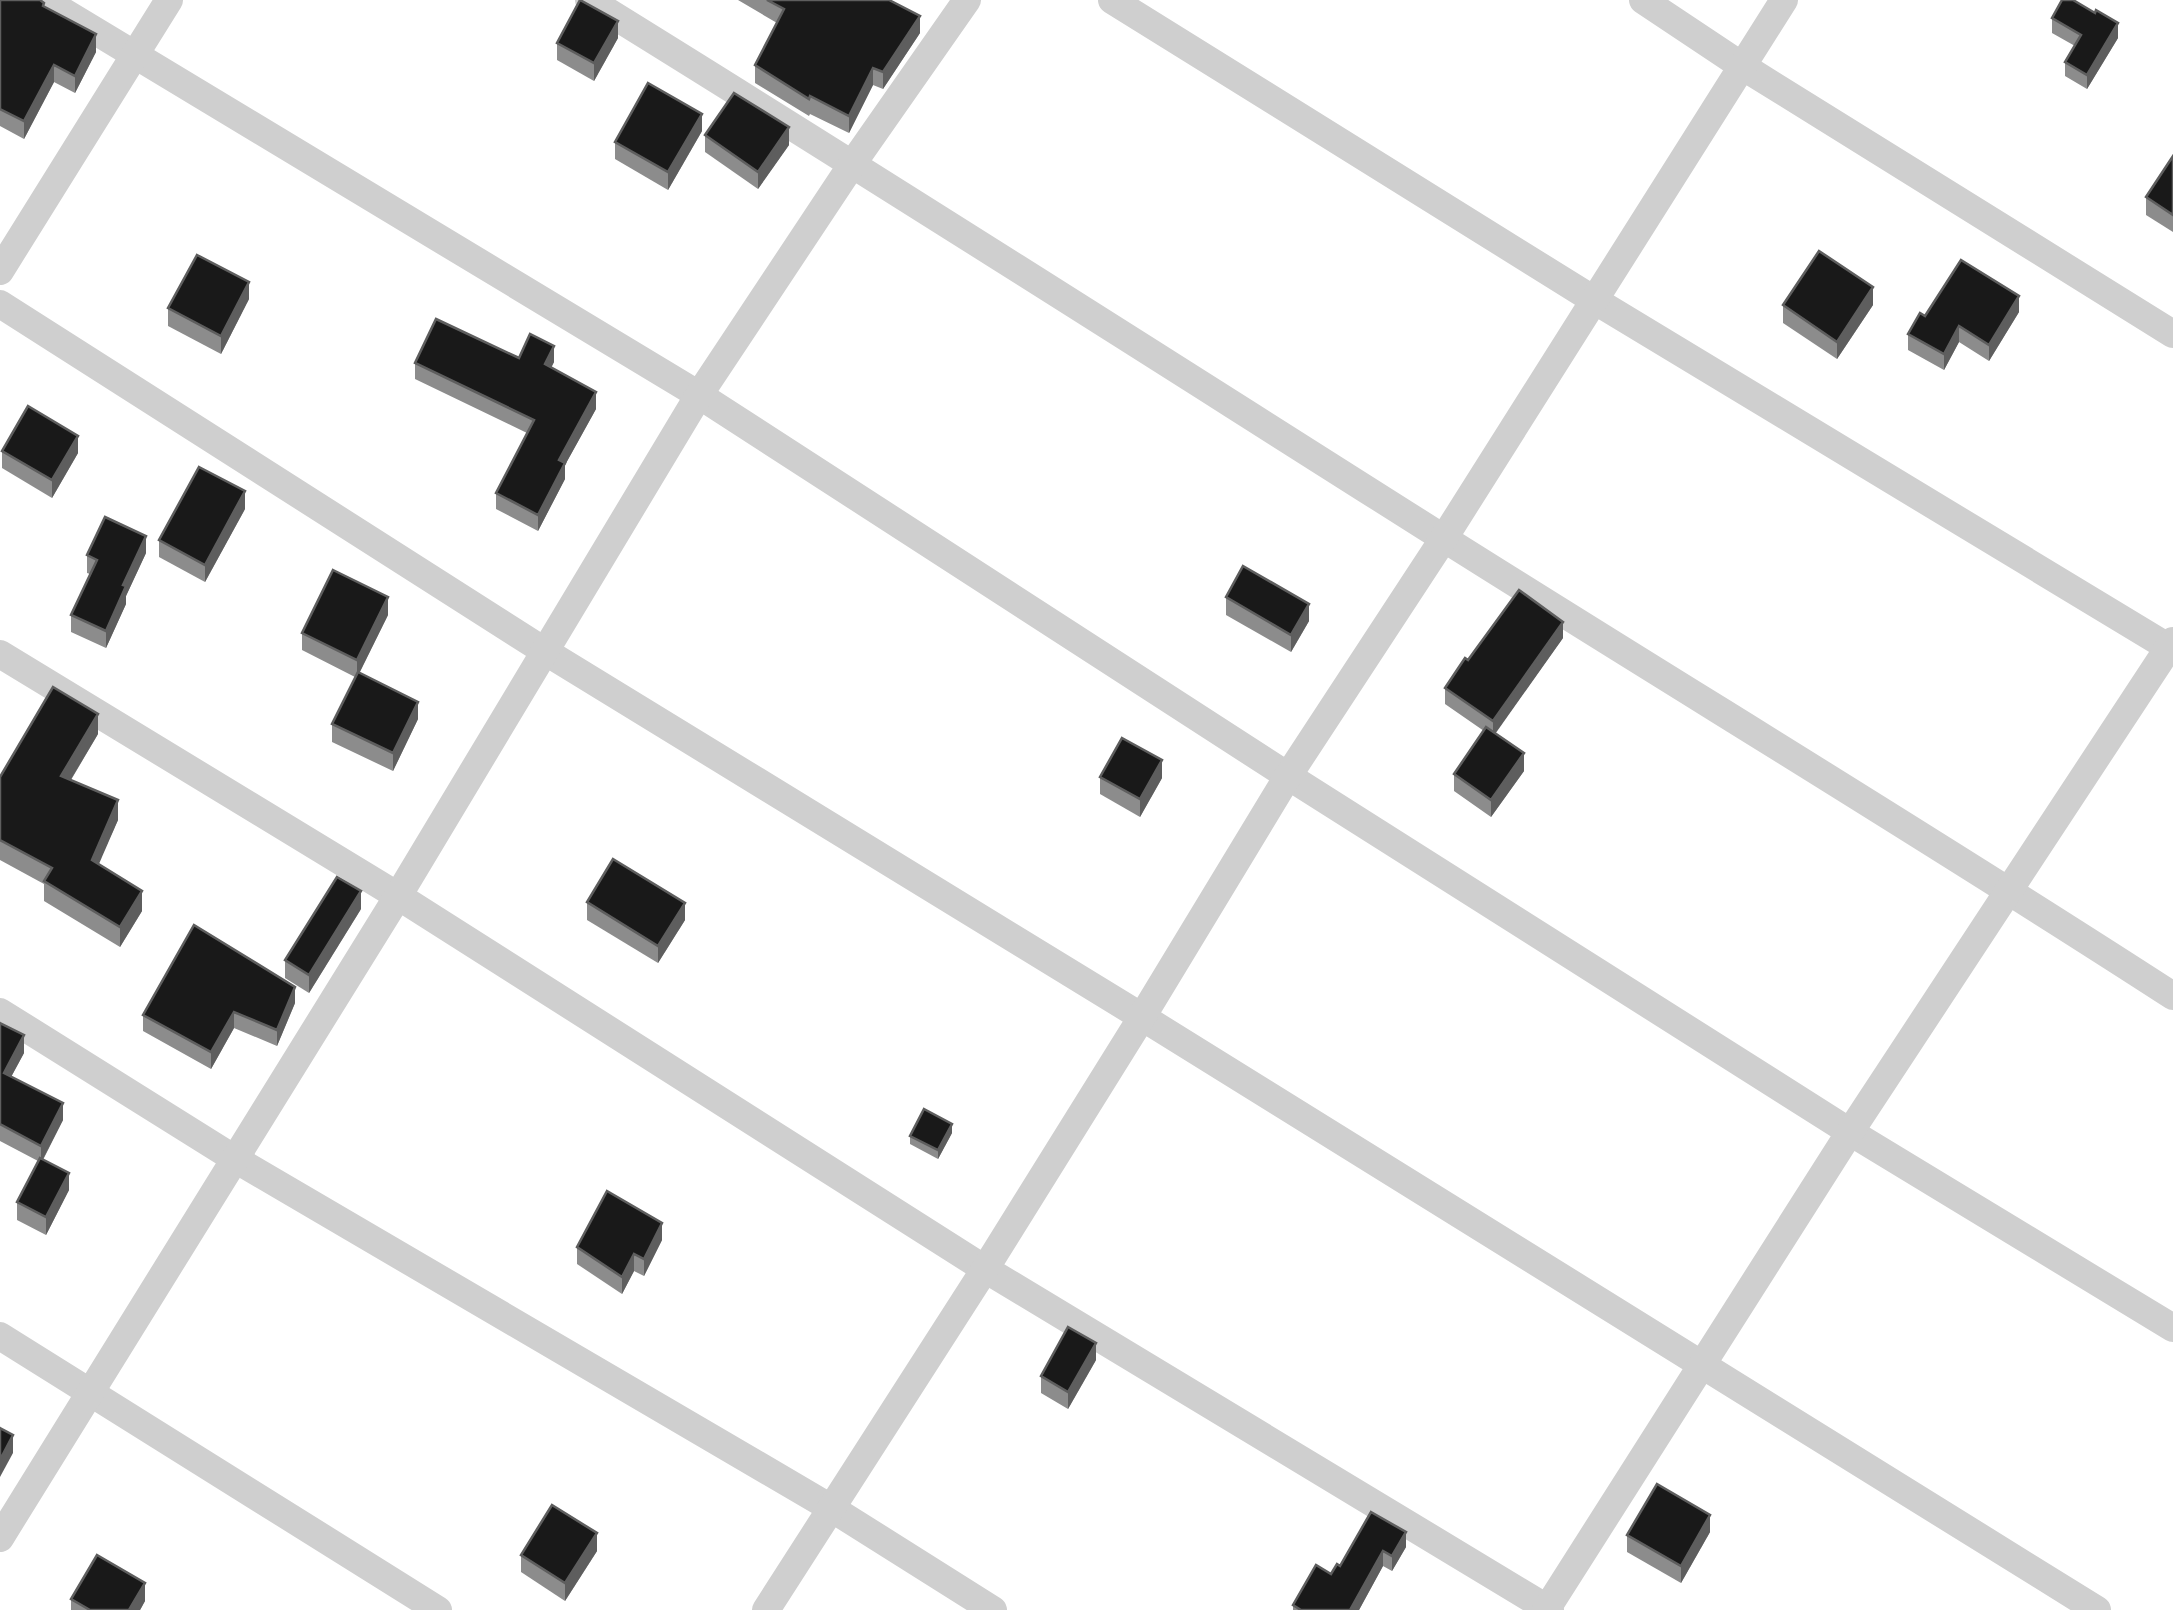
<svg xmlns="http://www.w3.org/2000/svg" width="2173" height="1610" viewBox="0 0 2173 1610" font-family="Helvetica,sans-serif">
  <rect width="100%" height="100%" fill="#fff"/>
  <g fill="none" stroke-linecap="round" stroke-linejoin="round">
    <g stroke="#cfcfcf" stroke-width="28">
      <path d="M44,0L699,395L1288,776L1850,1132L2173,1328"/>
      <path d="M589,0C874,176 1157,357 1440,536C1684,690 1931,839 2173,996"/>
      <path d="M1112,0L1594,300L2173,650"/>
      <path d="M1643,0L1742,66L2173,334"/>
      <path d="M0,271L169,0"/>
      <path d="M0,304L546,652L1142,1017L2097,1610"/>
      <path d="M0,654L398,896L985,1269L1550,1610"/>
      <path d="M0,1012L235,1159L831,1508L993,1610"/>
      <path d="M0,1336L438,1610"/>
      <path d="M0,1538L398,896L699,395L853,163L967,0"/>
      <path d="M766,1610L985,1269L1142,1017L1288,776L1444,538L1784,0"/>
      <path d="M1546,1610L1850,1132L2173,641"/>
    </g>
  </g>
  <g fill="#8c8c8c">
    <path d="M0,0L44,7L96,52L75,93L54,82L24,139L0,126Z"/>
    <path d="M738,0H889L920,33L883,89L873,85L849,133L810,114L809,116L755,83V65L777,23Z"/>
    <path d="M2095,13L2118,38L2087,89L2065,76V62L2075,46L2052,33V18Z"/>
    <path d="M618,38L594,81L557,60V43Z"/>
    <path d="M702,131L668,190L615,159V142Z"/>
    <path d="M705,135L789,145L758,189L705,152Z"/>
    <path d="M2173,156V232L2146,215V197Z"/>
    <path d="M249,299L221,354L168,326V308Z"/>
    <path d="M1783,305H1873L1837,359L1783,323Z"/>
    <path d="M2019,312L1989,361L1959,342L1944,370L1908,350V334L1925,316Z"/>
    <path d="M519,358L554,362L551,367L596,409L565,465V479L538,531L496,509V493L527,433L415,379V363Z"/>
    <path d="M2,451L78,453L52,498L2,468Z"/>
    <path d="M245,509L205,582L159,557V540Z"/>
    <path d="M146,553L126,596V604L106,648L71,632V615L90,574L87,573V555Z"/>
    <path d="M1226,597L1309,621L1291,652L1226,615Z"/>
    <path d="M388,615L359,673L418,719L393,771L332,742V724L355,677L302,650V633Z"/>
    <path d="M1563,638L1495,733L1524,771L1491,817L1454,791V774L1484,731L1445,704V688L1468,660Z"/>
    <path d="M98,734L71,780L118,820L98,864L142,911L120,947L44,901V884L0,860V777Z"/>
    <path d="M1100,777L1162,778L1140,817L1100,794Z"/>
    <path d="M587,902L685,920L658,963L587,920Z"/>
    <path d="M361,909L309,993L285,978V960Z"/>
    <path d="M295,1003L277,1046L234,1028L211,1069L143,1031V1015Z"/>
    <path d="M0,1023L24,1053L11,1077L63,1120L43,1160L69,1190L46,1235L17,1220V1202L38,1161L0,1141Z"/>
    <path d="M952,1133L938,1159L910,1144V1136Z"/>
    <path d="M662,1240L644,1276L634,1271L622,1294L577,1264V1247Z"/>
    <path d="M1096,1360L1068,1409L1041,1393V1376Z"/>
    <path d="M1371,1512L1406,1547L1392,1571L1383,1566L1359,1610H1293V1605L1340,1566Z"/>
    <path d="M1710,1532L1681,1583L1627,1552V1535Z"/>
    <path d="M597,1551L565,1601L521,1572V1555Z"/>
    <path d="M71,1599L145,1601L140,1610H71Z"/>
  </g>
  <g fill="#5e5e5e">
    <path d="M920,16V33L883,89V72Z"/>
    <path d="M618,21V38L594,81V63Z"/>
    <path d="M2118,23V38L2087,89V75Z"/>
    <path d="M96,34V52L75,93V76Z"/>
    <path d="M54,65V82L24,139V121Z"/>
    <path d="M873,68V85L849,133V116Z"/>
    <path d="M702,114V131L668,190V172Z"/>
    <path d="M789,127V145L758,189V172Z"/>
    <path d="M249,282V299L221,354V336Z"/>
    <path d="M1873,287V305L1837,359V342Z"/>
    <path d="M2019,296V312L1989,361V345Z"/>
    <path d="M1959,326V342L1944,370V354Z"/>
    <path d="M554,346V362L545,381V364Z"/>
    <path d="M596,392V409L565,465V479L538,531V515L559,460Z"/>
    <path d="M78,436V453L52,498V480Z"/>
    <path d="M245,491V509L205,582V565Z"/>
    <path d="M146,536V553L126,596V604L106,648V631L123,585Z"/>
    <path d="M388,597V615L357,678V660Z"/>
    <path d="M1309,604V621L1291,652V635Z"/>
    <path d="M1563,622V638L1493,737V721Z"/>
    <path d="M418,702V719L393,771V753Z"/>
    <path d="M98,714V734L61,796V776Z"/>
    <path d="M1524,753V771L1491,817V800Z"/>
    <path d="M1162,760V778L1140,817V799Z"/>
    <path d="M118,800V820L92,880V860Z"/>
    <path d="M142,891V911L120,947V927Z"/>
    <path d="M361,891V909L309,993V975Z"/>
    <path d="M685,903V920L658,963V946Z"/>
    <path d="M295,987V1003L277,1046V1030Z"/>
    <path d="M234,1012V1028L211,1069V1052Z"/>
    <path d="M24,1035V1053L4,1090V1073Z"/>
    <path d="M63,1103V1120L41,1163V1146Z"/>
    <path d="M952,1124V1133L938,1159V1150Z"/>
    <path d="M69,1173V1190L46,1235V1217Z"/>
    <path d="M662,1223V1240L644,1276V1259Z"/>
    <path d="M634,1254V1271L622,1294V1277Z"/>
    <path d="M1096,1343V1360L1068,1409V1392Z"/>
    <path d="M13,1435V1453L0,1477V1460Z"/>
    <path d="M1710,1515V1532L1681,1583V1566Z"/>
    <path d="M1406,1532V1547L1392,1571V1556Z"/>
    <path d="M597,1533V1551L565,1601V1583Z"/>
    <path d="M1383,1551V1566L1359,1610H1350Z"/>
    <path d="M145,1583V1601L140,1610H129Z"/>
  </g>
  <g fill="#191919" stroke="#5e5e5e" stroke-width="2.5">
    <path d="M0,0H40L44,3L43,6L96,34L75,76L54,65L24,121L0,109Z"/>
    <path d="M580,0L618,21L594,63L557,43Z"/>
    <path d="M767,0H889L920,16L883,72L873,68L849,116L810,96L809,99L755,65L784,9Z"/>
    <path d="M2062,0H2073L2095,13L2096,10L2118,23L2087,75L2065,62L2081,35L2052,18Z"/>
    <path d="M648,83L702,114L668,172L615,142Z"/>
    <path d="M734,93L789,127L758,172L705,135Z"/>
    <path d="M2173,156V215L2146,197Z"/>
    <path d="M1819,251L1873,287L1837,342L1783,305Z"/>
    <path d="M197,255L249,282L221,336L168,308Z"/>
    <path d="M1961,260L2019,296L1989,345L1959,326L1944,354L1908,334L1920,313L1925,316Z"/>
    <path d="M436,319L519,358L530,334L554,346L545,364L596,392L559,460L565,463L538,515L496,493L534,420L415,363Z"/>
    <path d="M28,406L78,436L52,480L2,451Z"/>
    <path d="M199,467L245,491L205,565L159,540Z"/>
    <path d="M105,517L146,536L123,585L126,586L106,631L71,615L97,560L87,555Z"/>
    <path d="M1243,566L1309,604L1291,635L1226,597Z"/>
    <path d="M333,570L388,597L357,660L302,633Z"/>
    <path d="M1519,590L1563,622L1493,721L1445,688L1465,658L1468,660Z"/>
    <path d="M358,672L418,702L393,753L332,724Z"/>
    <path d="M53,687L98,714L61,776L118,800L92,860L142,891L120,927L44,881L52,868L0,840V777Z"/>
    <path d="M1486,727L1524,753L1491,800L1454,774Z"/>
    <path d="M1122,738L1162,760L1140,799L1100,777Z"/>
    <path d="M613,859L685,903L658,946L587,902Z"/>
    <path d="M337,877L361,891L309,975L285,960Z"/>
    <path d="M194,925L295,987L277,1030L234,1012L211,1052L143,1015Z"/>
    <path d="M0,1023L24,1035L4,1073L63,1103L41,1146L0,1124Z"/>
    <path d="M924,1109L952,1124L938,1150L910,1136Z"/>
    <path d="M40,1158L69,1173L46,1217L17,1202Z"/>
    <path d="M607,1191L662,1223L644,1259L634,1254L622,1277L577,1247Z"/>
    <path d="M1068,1327L1096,1343L1068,1392L1041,1376Z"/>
    <path d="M0,1428L13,1435L0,1460Z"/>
    <path d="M1657,1484L1710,1515L1681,1566L1627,1535Z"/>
    <path d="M552,1505L597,1533L565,1583L521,1555Z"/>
    <path d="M1371,1512L1406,1532L1392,1556L1383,1551L1350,1610H1301L1293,1605L1316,1565L1331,1574L1337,1564L1340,1566Z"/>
    <path d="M97,1555L145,1583L129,1610H90L71,1599Z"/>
  </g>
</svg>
